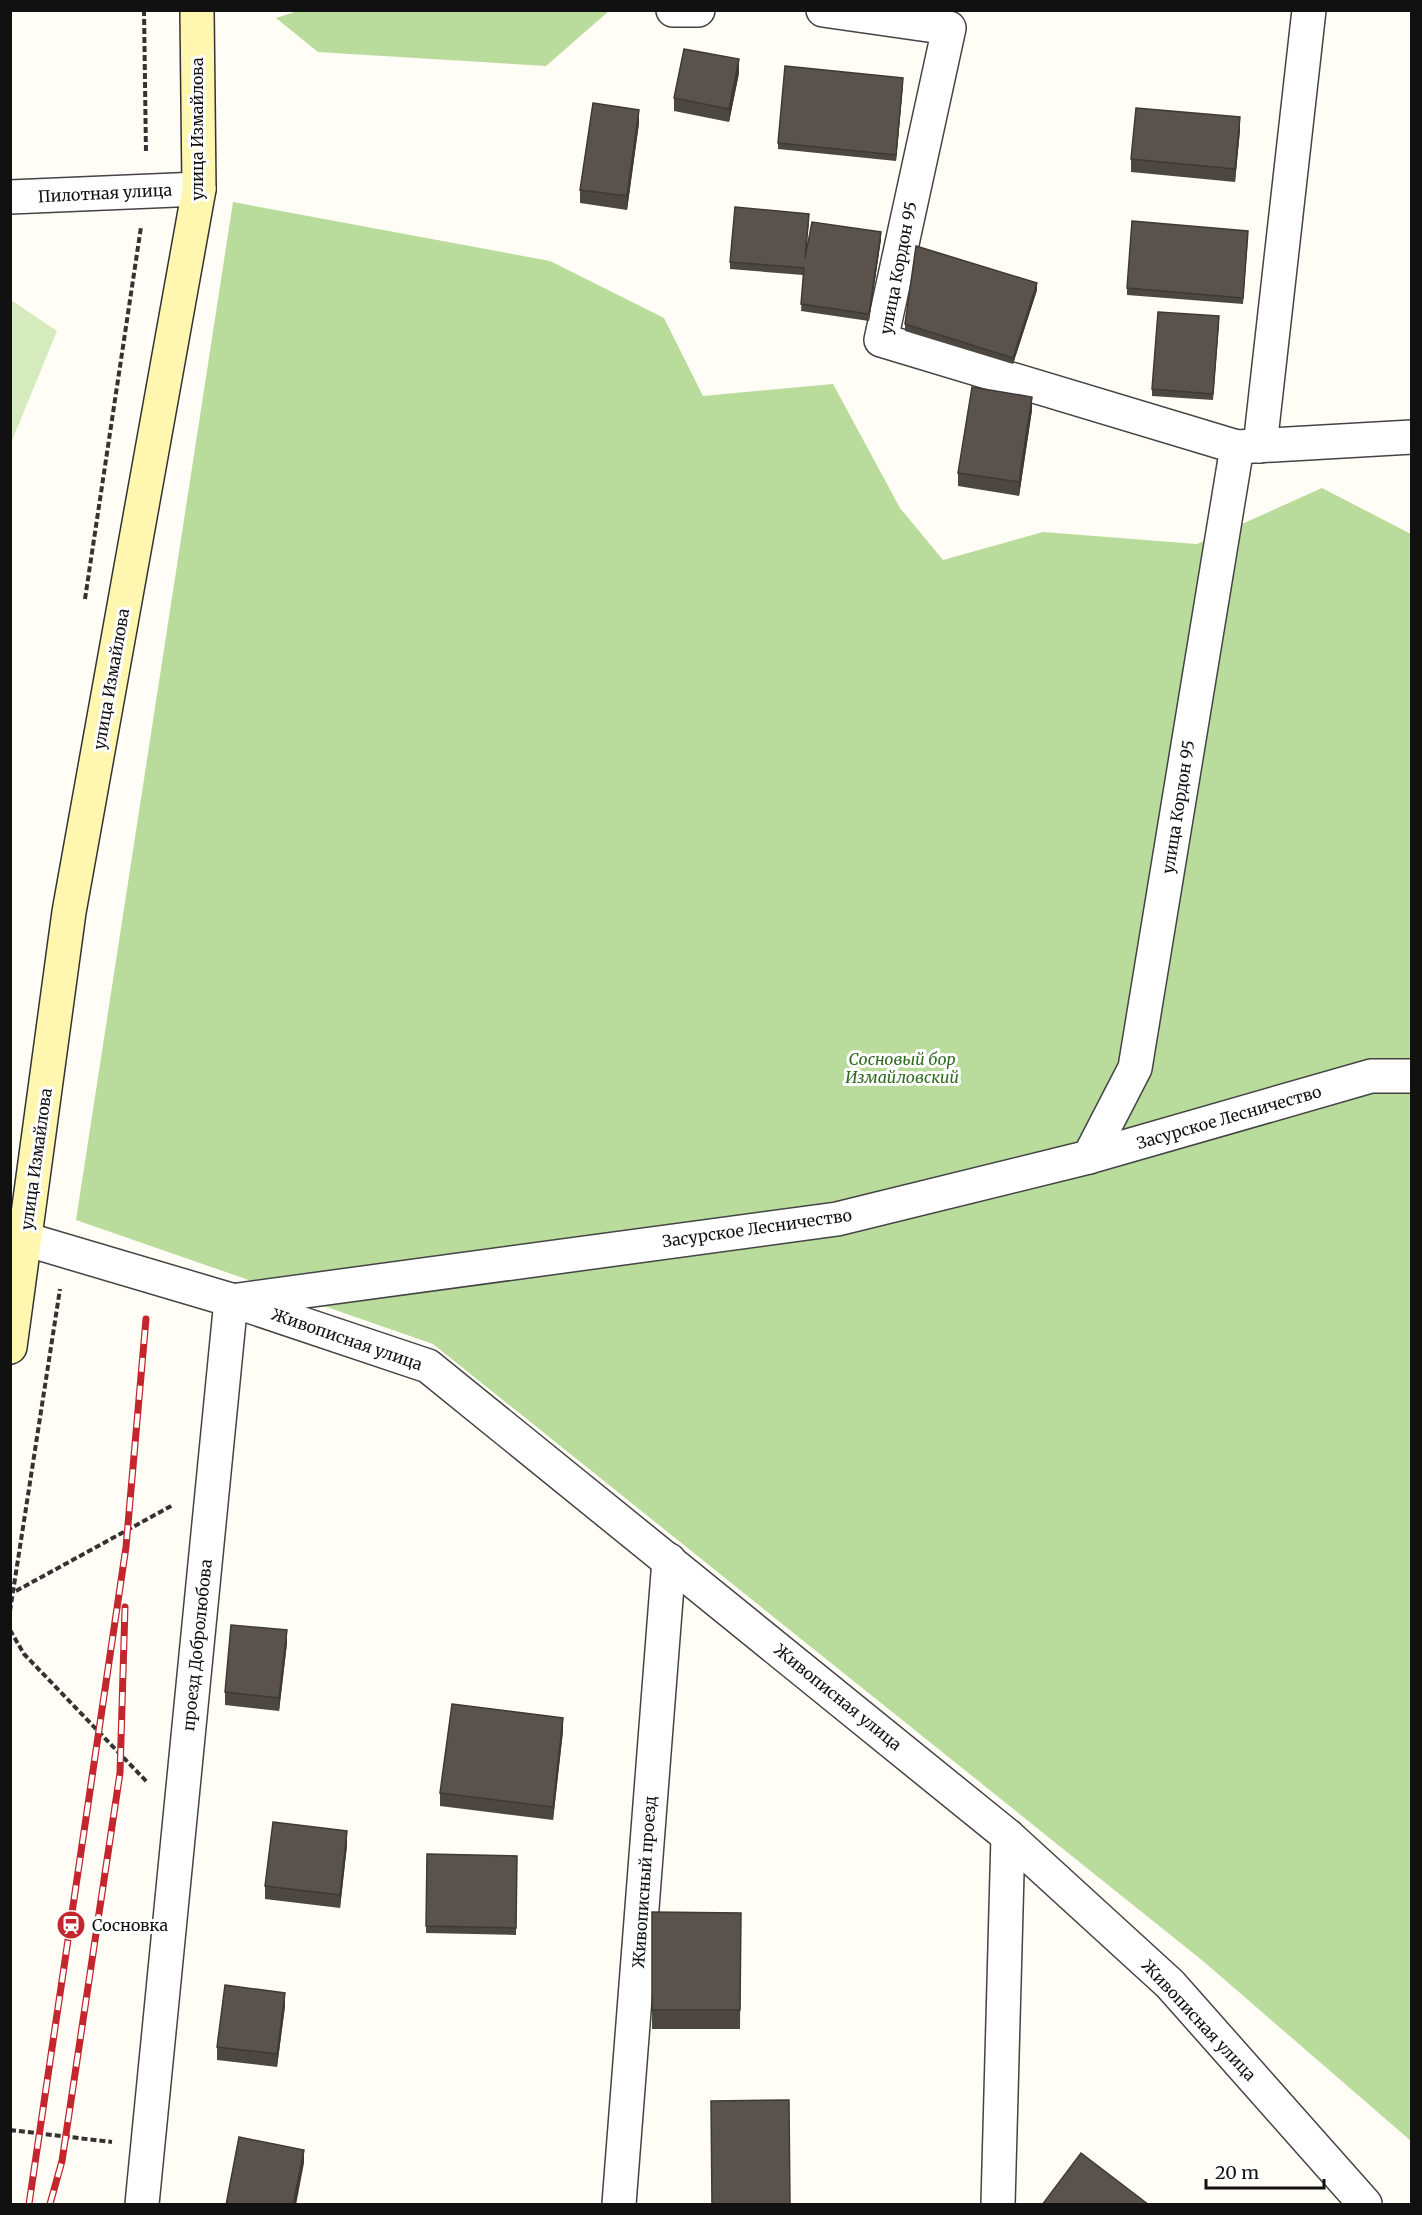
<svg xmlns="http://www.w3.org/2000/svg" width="1422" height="2215" viewBox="0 0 1422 2215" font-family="Merriweather,serif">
  <rect width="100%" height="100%" fill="#fffdf5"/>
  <path fill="#d5ebbd" d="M11,300L57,331L11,443Z"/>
  <g fill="#b9dc9c">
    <path d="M301,10H609V11L546,66L318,52L276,18Z"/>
    <path d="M233,202L550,261L664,318L703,396L833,384L900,508L943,560L1043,532L1197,544L1322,488L1411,534V2141L1203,1961L433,1344L76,1220Z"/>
  </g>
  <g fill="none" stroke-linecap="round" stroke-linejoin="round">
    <g stroke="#444" stroke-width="36">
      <g id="minor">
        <path d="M673,10H698"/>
        <path d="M823,10L949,28L881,340L1237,447"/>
        <path d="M10,197L199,189"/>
        <path d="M1260,446L1309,10"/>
        <path d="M1089,1157L1135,1068L1237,447L1412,437"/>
        <path d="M25,1239L231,1300L142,2204"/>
        <path d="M231,1300L428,1366L1008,1836L1170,1984L1365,2204"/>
        <path d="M238,1300L837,1219L1089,1157L1371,1076H1412"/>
        <path d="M619,2204L669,1560"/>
        <path d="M998,2204L1008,1836"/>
      </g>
    </g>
    <g stroke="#333" stroke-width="36">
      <path id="secondary" d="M10,1347L69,912L199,189L197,10"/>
    </g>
    <g stroke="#333" stroke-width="4" stroke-dasharray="6 3" stroke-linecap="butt">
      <path d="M144,10L146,154"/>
      <path d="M85,599L141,227"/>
      <path d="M16,1591L173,1505"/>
      <path d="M10,1611L60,1289"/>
      <path d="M10,1630L24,1654L147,1782"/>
      <path d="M10,2130L112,2142"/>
    </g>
    <use href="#minor" stroke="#fff" stroke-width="33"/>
    <use href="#secondary" stroke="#fff6b0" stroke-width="33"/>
    <g stroke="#c4262e" stroke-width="7">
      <g id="rail">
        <path d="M29,2204L126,1547L146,1319"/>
        <path d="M50,2204L62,2161L120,1773L125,1607"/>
      </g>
    </g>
    <use href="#rail" stroke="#fff" stroke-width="4.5" stroke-dasharray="14" stroke-linecap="butt"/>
  </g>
  <g fill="#4d4742">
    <path d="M739,73L729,122L674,111V98Z"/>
    <path d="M903,84L896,161L778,149V143Z"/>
    <path d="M639,123L627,210L580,203V190Z"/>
    <path d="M1240,130L1235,182L1131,172V159Z"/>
    <path d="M809,221L806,253L881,239L869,321L801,311L803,275L730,269V262Z"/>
    <path d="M1248,237L1243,304L1127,295V288Z"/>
    <path d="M1037,290L1013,364L905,331V324Z"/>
    <path d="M1219,323L1213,400L1152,396V389Z"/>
    <path d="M1032,410L1019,496L958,486V473Z"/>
    <path d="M287,1643L279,1711L225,1705V1692Z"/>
    <path d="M563,1731L553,1820L440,1806V1793Z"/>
    <path d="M347,1845L340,1908L265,1899V1886Z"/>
    <path d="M427,1854L517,1856L516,1935L426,1933Z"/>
    <path d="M652,1912L741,1913L740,2029H652Z"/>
    <path d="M285,2006L277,2067L217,2060V2047Z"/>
  </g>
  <g fill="#3f3936">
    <path d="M739,59V73L729,122V109Z"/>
    <path d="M903,78V84L896,161V155Z"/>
    <path d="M639,110V123L627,210V196Z"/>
    <path d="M1240,117V130L1235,182V169Z"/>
    <path d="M881,232V239L869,321V314Z"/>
    <path d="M1037,283V290L1013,364V358Z"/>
    <path d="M1032,397V410L1019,496V482Z"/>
    <path d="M287,1630V1643L279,1711V1698Z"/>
    <path d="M563,1718V1731L553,1820V1807Z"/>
    <path d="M347,1831V1845L340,1908V1895Z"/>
    <path d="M285,1993V2006L277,2067V2054Z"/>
    <path d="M304,2150V2163L296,2205H293Z"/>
  </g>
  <g fill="#5a524d" stroke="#3f3936" stroke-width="1.5">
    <path d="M684,49L739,59L729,109L674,98Z"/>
    <path d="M785,66L903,78L896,155L778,143Z"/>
    <path d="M593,103L639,110L627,196L580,190Z"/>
    <path d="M1136,108L1240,117L1235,169L1131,159Z"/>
    <path d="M735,207L809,214L805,258L812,222L881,232L869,314L801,304L804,268L730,262Z"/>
    <path d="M1132,221L1248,231L1243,298L1127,288Z"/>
    <path d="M916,246L1037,283L1013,358L905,324Z"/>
    <path d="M1158,312L1219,316L1213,394L1152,389Z"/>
    <path d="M972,387L1032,397L1019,482L958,473Z"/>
    <path d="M231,1625L287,1630L279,1698L225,1692Z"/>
    <path d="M452,1704L563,1718L553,1807L440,1793Z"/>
    <path d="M273,1822L347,1831L340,1895L265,1886Z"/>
    <path d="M427,1854L517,1856L516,1928L426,1926Z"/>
    <path d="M652,1912L741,1913L740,2010H652Z"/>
    <path d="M225,1985L285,1993L277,2054L217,2047Z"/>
    <path d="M789,2100L790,2205H712L711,2101Z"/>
    <path d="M239,2137L304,2150L293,2205H226Z"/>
    <path d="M1081,2153L1149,2205H1042Z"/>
  </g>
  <defs>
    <g id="station-disc" transform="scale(1.5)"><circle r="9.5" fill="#c4262e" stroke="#fff"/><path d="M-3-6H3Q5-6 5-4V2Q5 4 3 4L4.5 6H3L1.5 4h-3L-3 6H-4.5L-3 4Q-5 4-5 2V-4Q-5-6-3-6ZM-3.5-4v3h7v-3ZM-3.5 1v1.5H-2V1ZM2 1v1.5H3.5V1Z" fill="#fff"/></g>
  </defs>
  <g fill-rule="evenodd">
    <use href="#station-disc" x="71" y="1925"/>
  </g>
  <g text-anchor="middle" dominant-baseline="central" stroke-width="6" stroke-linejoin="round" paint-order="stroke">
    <g font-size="16" fill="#111" stroke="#fff">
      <text transform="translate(197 129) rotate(-90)">улица Измайлова</text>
      <text transform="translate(105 193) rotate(-3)">Пилотная улица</text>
      <text transform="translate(898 268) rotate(-79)">улица Кордон 95</text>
      <text transform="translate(111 679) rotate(-80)">улица Измайлова</text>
      <text transform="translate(1178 807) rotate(-81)">улица Кордон 95</text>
      <text transform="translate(1229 1117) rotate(-16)">Засурское Лесничество</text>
      <text transform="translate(36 1159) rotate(-82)">улица Измайлова</text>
      <text transform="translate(757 1228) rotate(-8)">Засурское Лесничество</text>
      <text transform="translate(347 1339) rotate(19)">Живописная улица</text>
      <text transform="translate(197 1645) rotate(-84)">проезд Добролюбова</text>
      <text transform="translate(838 1697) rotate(39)">Живописная улица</text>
      <text transform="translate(644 1882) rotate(-86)">Живописный проезд</text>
      <text transform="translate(1199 2020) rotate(47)">Живописная улица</text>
    </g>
    <g font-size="16" font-style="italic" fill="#2f6b1f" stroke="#fff">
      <text x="902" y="1059">Сосновый бор<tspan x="902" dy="18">Измайловский</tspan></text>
    </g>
    <g font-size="16" fill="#111" stroke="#fff" text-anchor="start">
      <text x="92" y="1925">Сосновка</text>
    </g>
  </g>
  <rect width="1422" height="2215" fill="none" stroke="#111111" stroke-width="24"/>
  <path d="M1206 2179v9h118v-9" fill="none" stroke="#111111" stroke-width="3"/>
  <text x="1215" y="2179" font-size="18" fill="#111111" stroke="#ffffff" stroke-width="4.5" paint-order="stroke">20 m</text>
</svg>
